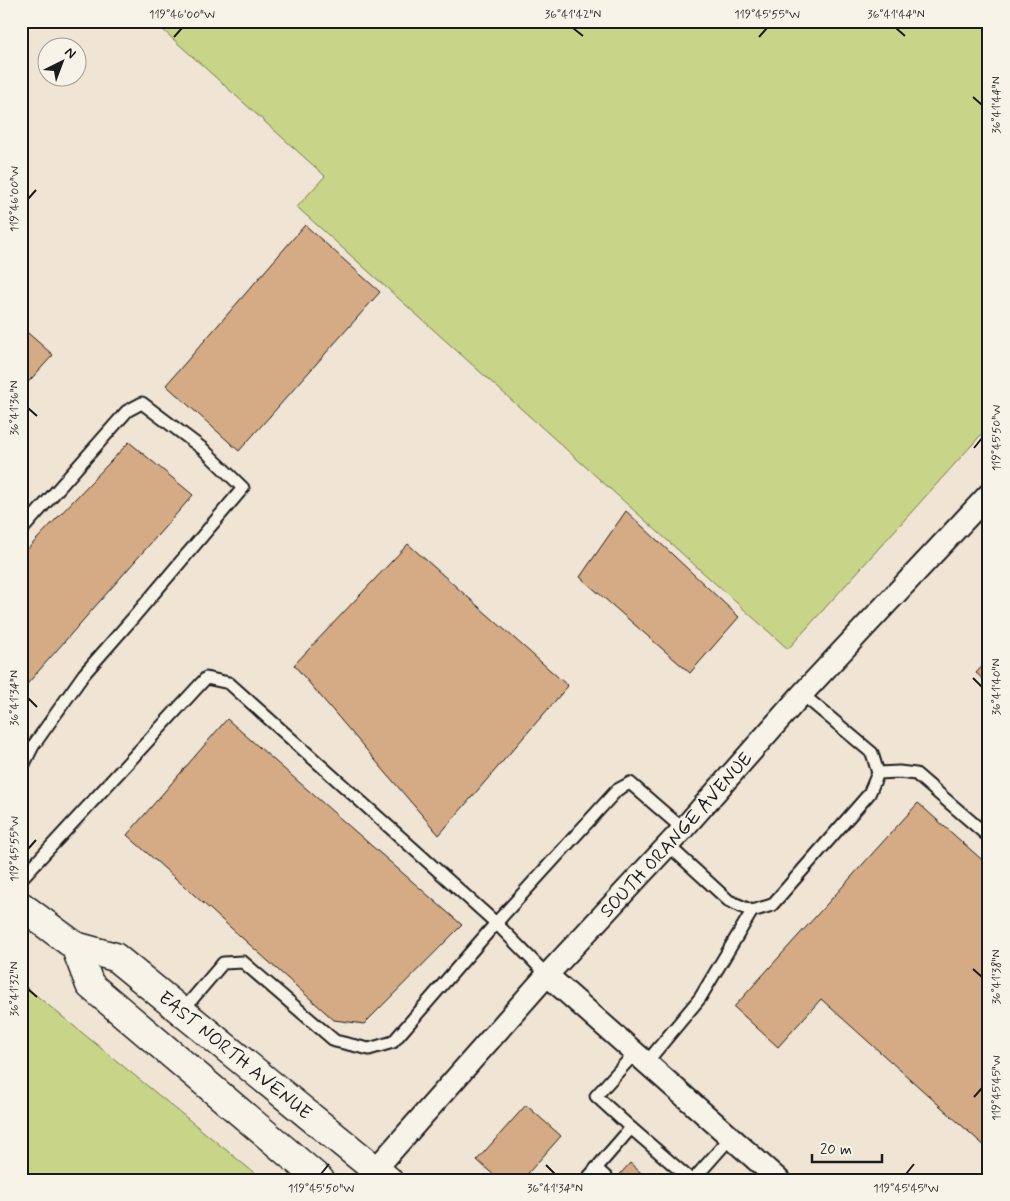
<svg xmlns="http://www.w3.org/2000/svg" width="1010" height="1201" viewBox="0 0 1010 1201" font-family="Mynerve,sans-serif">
  <rect width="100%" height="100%" fill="#f0e5d4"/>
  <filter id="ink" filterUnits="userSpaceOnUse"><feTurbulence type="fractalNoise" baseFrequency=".02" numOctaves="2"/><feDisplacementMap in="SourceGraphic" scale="10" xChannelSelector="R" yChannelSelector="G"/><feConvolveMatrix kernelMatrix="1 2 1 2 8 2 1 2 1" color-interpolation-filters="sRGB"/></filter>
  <g filter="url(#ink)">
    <g fill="#c8d487" stroke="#727852">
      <path d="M153,21H989V426L788,649L297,207L325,176Z"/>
      <path d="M21,983L263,1180H21Z"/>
    </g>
    <g fill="#d5ab86" stroke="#1c1c1c">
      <path d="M305,225L380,292L239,451L166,385Z"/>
      <path d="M21,327L53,355L21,390Z"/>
      <path d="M129,442L193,495L21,691V556Z"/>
      <path d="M626,511L739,617L690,673L580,577Z"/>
      <path d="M408,544L568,686L439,835L294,665Z"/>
      <path d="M989,659V684L976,673Z"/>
      <path d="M227,719L462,925L364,1024L334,1020L127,835Z"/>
      <path d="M918,803L989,866V1150L821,999L778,1047L734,1007Z"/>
      <path d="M526,1105L561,1136L522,1180H499L477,1160Z"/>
      <path d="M630,1163L649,1180H615Z"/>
    </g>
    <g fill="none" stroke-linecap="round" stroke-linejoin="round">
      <g stroke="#1c1c1c" stroke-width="15">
        <g id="lane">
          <path d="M21,531L127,411L142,403L203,449L243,488L133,618L84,674L33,746L21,770"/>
          <path d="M878,773L899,772L916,774L989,837"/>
          <path d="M668,845L729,901L752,911L772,905L869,794L878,773L872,753L802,694"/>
          <path d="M21,879L206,678L229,683L496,923L547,975"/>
          <path d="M182,1011L223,963L243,962L335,1041L369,1049L393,1042L496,923L617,790L630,783L683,829"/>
          <path d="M646,1063L700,998L752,911"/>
          <path d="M631,1128L596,1096L635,1053"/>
          <path d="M596,1168L609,1180"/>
          <path d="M586,1180L631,1128L691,1180"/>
          <path d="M693,1180L731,1137"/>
        </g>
      </g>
      <g stroke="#1c1c1c" stroke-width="25">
        <g id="street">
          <path d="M547,975L779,1180"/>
          <path id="s1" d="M366,1180L547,975L683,829L802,694L989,494"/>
        </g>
      </g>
      <g stroke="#1c1c1c" stroke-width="31">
        <g id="secondary">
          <path id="s2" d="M21,906L75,946L115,957L388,1180"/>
          <path d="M75,946L90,985L320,1180"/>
        </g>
      </g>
      <use href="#lane" stroke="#f7f3e8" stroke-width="11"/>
      <use href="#street" stroke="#f7f3e8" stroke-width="21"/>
      <use href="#secondary" stroke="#f7f3e8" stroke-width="28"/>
    </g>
  </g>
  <path fill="none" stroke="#1c1c1c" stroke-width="2" d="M573,28L583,36M896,28L905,36M174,37L182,28M759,37L767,28M973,97L982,105M28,199L36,190M28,408L37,416M974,448L982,438M973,678L982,687M28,698L37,707M28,849L36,840M973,969L982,977M28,989L37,997M974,1097L982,1088M546,1165L555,1174M321,1174L329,1164M906,1174L914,1164"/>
  <g text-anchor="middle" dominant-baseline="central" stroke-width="4" stroke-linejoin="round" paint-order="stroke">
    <g font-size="19" fill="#1c1c1c" stroke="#f7f3e8">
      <text stroke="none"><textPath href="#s1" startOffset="464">SOUTH ORANGE AVENUE</textPath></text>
      <text stroke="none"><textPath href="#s2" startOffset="264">EAST NORTH AVENUE</textPath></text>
    </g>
  </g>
  <rect width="1010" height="1201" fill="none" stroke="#f7f3e8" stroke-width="55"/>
  <g transform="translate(62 62) rotate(42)"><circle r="24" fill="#f7f3e8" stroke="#9f9d96"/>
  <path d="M0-4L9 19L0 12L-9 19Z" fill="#1c1c1c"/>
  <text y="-8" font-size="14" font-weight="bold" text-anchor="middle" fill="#1c1c1c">N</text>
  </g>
  <path d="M812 1154v8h70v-8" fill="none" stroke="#1c1c1c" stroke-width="2.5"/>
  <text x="820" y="1154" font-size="15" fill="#1c1c1c" stroke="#f7f3e8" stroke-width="4" paint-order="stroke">20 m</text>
  <rect x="28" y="28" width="954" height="1146" fill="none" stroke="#1c1c1c" stroke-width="2"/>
  <g font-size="12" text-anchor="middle" fill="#1c1c1c">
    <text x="182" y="18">119°46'00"W</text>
    <text x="573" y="18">36°41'42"N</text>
    <text x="767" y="18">119°45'55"W</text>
    <text x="896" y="18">36°41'44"N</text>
    <text transform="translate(996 105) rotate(-90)" y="4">36°41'44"N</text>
    <text transform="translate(14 199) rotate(-90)" y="4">119°46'00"W</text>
    <text transform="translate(14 408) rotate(-90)" y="4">36°41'36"N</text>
    <text transform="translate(996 438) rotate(-90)" y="4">119°45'50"W</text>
    <text transform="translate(996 687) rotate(-90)" y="4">36°41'40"N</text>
    <text transform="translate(14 698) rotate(-90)" y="4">36°41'34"N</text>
    <text transform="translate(14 849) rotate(-90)" y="4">119°45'55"W</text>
    <text transform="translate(996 977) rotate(-90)" y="4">36°41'38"N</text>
    <text transform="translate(14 989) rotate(-90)" y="4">36°41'32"N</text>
    <text transform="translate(996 1088) rotate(-90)" y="4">119°45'45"W</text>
    <text x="321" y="1192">119°45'50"W</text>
    <text x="555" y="1192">36°41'34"N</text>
    <text x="906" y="1192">119°45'45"W</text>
  </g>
</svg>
